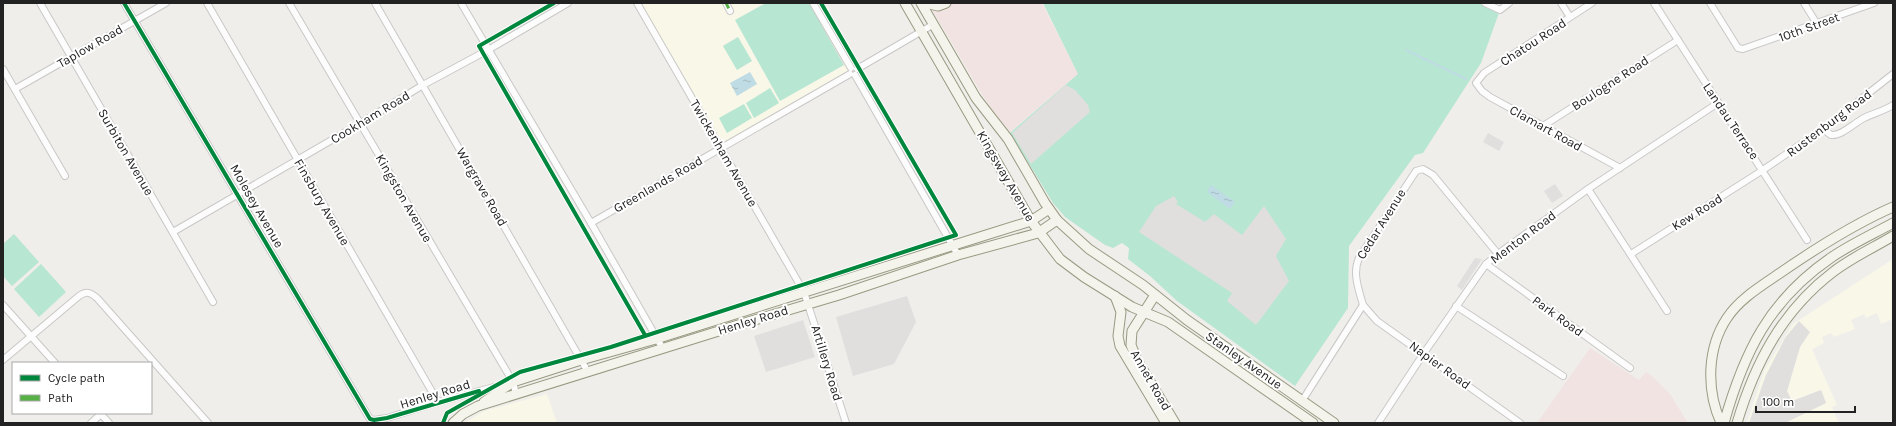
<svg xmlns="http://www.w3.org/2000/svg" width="1896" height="426" viewBox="0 0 1896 426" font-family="Karla,sans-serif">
  <defs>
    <pattern id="water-ripples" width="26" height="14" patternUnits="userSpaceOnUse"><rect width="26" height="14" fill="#bfdbe3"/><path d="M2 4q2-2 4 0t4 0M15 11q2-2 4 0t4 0" fill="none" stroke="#a4bcc2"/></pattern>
  </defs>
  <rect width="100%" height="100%" fill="#f0eeeb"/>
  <g fill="#f1e3e1">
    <path d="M928,3H1042L1078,74L1010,132L989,106Z"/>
    <path d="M1590,348L1639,380L1646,372L1652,376L1670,394L1688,423H1537Z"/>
  </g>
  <g fill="#f8f7e8">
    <path d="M637,3H813L852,68L850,74L721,148Z"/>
    <path d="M1893,259V319L1881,324L1877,313L1866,318L1864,314L1851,320L1855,329L1834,337L1831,333L1822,337L1824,343L1812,349L1837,405L1832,407L1839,423H1785L1826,403L1821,390L1792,402L1787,391L1800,347L1810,332L1766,375L1749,423H1747L1764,371L1793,324Z"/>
    <path d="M547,394L557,423H464L484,411Z"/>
  </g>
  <g fill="#b7e6d2">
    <path d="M766,3H809L844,65L780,101L735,20Z"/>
    <path d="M1043,3H1487L1500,10L1481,63L1423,153L1415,155L1349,246L1348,308L1295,386L1177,301L1150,276L1128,259L1129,248L1122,243L1113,248L1105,245L1065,217L1053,203L1010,133L1078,74Z"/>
    <path d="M738,37L752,61L737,70L723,46Z"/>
    <path d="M770,88L779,103L754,118L746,103Z"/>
    <path d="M744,104L752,118L727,133L719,118Z"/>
    <path d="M14,234L39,262L12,286L3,276V244Z"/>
    <path d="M41,264L66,292L39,317L14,289Z"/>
  </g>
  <g fill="#e0dfde">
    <path d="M1066,85L1075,90L1088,105L1090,112L1031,164L1012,133Z"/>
    <path d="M1488,133L1504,142L1499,151L1483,142Z"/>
    <path d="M1555,184L1563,196L1552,203L1544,191Z"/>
    <path d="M1174,196L1178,202L1176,204L1205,222L1214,214L1242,235L1264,206L1286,239L1276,256L1289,281L1256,325L1227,301L1232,293L1139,232L1156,206Z"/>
    <path d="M1475,258L1482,259L1462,290L1457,286Z"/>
    <path d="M907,296L916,322L894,364L853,376L836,317Z"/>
    <path d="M803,320L815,357L766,372L754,336Z"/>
    <path d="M1799,321L1810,332L1800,347L1787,391L1792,401L1821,390L1826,403L1785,423H1749L1766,375L1785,338Z"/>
  </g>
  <g fill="url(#water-ripples)">
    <path d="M750,72L757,84L737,96L730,83Z"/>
    <path d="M1211,185L1235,202L1230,209L1207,192Z"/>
  </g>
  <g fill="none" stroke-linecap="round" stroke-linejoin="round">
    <path stroke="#bfdbe3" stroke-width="2" d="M1406,50L1466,79"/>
    <g stroke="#c9c8c7" stroke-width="8">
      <g id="street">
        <path d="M40,3L213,302"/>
        <path d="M124,3L370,419L374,420L387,418L438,402L494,387L504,388"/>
        <path d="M207,3L438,402"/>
        <path d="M289,3L513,382L516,394"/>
        <path d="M375,3L588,372"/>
        <path d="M461,3L591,223L663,349"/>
        <path d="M637,3L804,292L846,423"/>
        <path d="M726,3L730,11"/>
        <path d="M813,3L851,68"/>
        <path d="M1485,3L1500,10L1509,3"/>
        <path d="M1561,3L1570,17"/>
        <path d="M1592,3L1484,73L1476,83L1482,91L1490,97L1620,168"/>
        <path d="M1654,3L1807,240"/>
        <path d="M1710,3L1738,48L1743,49L1874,3"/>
        <path d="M1804,3L1817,24"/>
        <path d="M3,69L65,176"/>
        <path d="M857,69L934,24"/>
        <path d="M855,75L958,255"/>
        <path d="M15,89L166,3"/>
        <path d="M1543,126L1678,40"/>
        <path d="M1823,129L1831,135C1842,136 1854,123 1864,118C1874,113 1884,111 1893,105"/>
        <path d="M1588,189L1667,311"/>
        <path d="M591,223L850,74"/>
        <path d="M173,232L361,123L423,85L488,50L568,3"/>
        <path d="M1631,254L1763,170L1823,129L1893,74"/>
        <path d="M1486,264L1630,368"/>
        <path d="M3,305L55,363"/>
        <path d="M1363,305L1377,321L1520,423"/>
        <path d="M1456,306L1563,376"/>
        <path d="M3,360L79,296C86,291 90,292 97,298L208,423"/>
        <path d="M1302,401L1363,305C1359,290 1352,273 1359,258L1416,171L1423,169L1433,175L1498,254"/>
        <path d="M100,413L109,423"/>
        <path d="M91,423L101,414"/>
        <path d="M1378,423L1424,353L1486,264L1498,254L1588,189L1718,103"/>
      </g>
    </g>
    <g stroke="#999a82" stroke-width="11">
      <g id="secondary">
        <path d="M905,3L1031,221L1060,259L1084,277L1132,307L1168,322L1313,423"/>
        <path d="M921,3L976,98L1008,139L1045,203L1057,220L1089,249L1143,285L1187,320L1334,423"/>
        <path d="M925,3L938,6L946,3"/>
        <path d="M1155,295L1132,331L1131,345L1137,360L1175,423"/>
        <path d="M1115,296L1121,312L1118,336L1120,346L1166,423"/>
        <path d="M484,402L513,382L581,360L656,339L986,235L1031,221L1049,209"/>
        <path d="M453,423L463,414L478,406L738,325L839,295L958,255L1038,233L1057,220"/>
        <path d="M1721,423C1706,390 1707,348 1727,318C1740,298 1763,285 1783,271C1818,247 1854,224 1893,207"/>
        <path d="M1724,423C1744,352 1769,300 1832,257C1851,244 1873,234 1893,223"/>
        <path d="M1737,423C1755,363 1782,311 1833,272C1851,258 1873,248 1893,236"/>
      </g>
    </g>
    <use href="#street" stroke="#fdfcfc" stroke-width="6"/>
    <use href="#secondary" stroke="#f4f4ed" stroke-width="9"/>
    <path stroke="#55b145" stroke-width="3" stroke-dasharray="6 3" stroke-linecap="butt" d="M726,3L730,11"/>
    <g stroke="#fff" stroke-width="6">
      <g id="cycleway">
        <path d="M124,3L370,419L374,420L387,418L479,391"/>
        <path d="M554,3L479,46L645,335"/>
        <path d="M443,423L447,413L520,372L611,347L956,235L821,3"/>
      </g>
    </g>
    <use href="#cycleway" stroke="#00873e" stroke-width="4"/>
  </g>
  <g text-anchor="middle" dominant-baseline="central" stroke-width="4" stroke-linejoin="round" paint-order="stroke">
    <g font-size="13" fill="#222" stroke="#fff">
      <text transform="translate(1809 27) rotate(-20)">10th Street</text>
      <text transform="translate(1533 42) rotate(-33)">Chatou Road</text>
      <text transform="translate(90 46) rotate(-30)">Taplow Road</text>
      <text transform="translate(1610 83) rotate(-33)">Boulogne Road</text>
      <text transform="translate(370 117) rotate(-31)">Cookham Road</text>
      <text transform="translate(1731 121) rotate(56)">Landau Terrace</text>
      <text transform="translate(1829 123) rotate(-37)">Rustenburg Road</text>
      <text transform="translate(1546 128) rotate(29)">Clamart Road</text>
      <text transform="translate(126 152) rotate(60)">Surbiton Avenue</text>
      <text transform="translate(724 153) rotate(60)">Twickenham Avenue</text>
      <text transform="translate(1006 176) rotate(60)">Kingsway Avenue</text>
      <text transform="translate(658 184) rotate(-30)">Greenlands Road</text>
      <text transform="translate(482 187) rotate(60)">Wargrave Road</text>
      <text transform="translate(404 198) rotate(60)">Kingston Avenue</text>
      <text transform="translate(322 202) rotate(60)">Finsbury Avenue</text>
      <text transform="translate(257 206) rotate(60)">Molesey Avenue</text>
      <text transform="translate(1697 212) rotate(-32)">Kew Road</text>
      <text transform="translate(1381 224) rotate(-58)">Cedar Avenue</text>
      <text transform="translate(1523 237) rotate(-37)">Menton Road</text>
      <text transform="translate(1558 316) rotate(36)">Park Road</text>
      <text transform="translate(753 320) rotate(-17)">Henley Road</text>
      <text transform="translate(1244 360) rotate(35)">Stanley Avenue</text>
      <text transform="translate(827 363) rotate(73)">Artillery Road</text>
      <text transform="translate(1440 365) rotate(36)">Napier Road</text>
      <text transform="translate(1151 380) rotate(60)">Annet Road</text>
      <text transform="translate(435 394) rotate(-17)">Henley Road</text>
    </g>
  </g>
  <rect width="1896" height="426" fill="none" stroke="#222222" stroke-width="8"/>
  <rect x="12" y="362" width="140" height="52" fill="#ffffff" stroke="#a7a7a7"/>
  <rect x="20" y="375" width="20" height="6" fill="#00873e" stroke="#a7a7a7"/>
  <text x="48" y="382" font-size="12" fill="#222222">Cycle path</text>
  <rect x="20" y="395" width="20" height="6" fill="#55b145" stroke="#a7a7a7"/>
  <text x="48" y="402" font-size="12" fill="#222222">Path</text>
  <path d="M1756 406v6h99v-6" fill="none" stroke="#222222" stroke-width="2"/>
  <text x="1762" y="406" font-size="12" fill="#222222" stroke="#ffffff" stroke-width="3" paint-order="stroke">100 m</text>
</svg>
